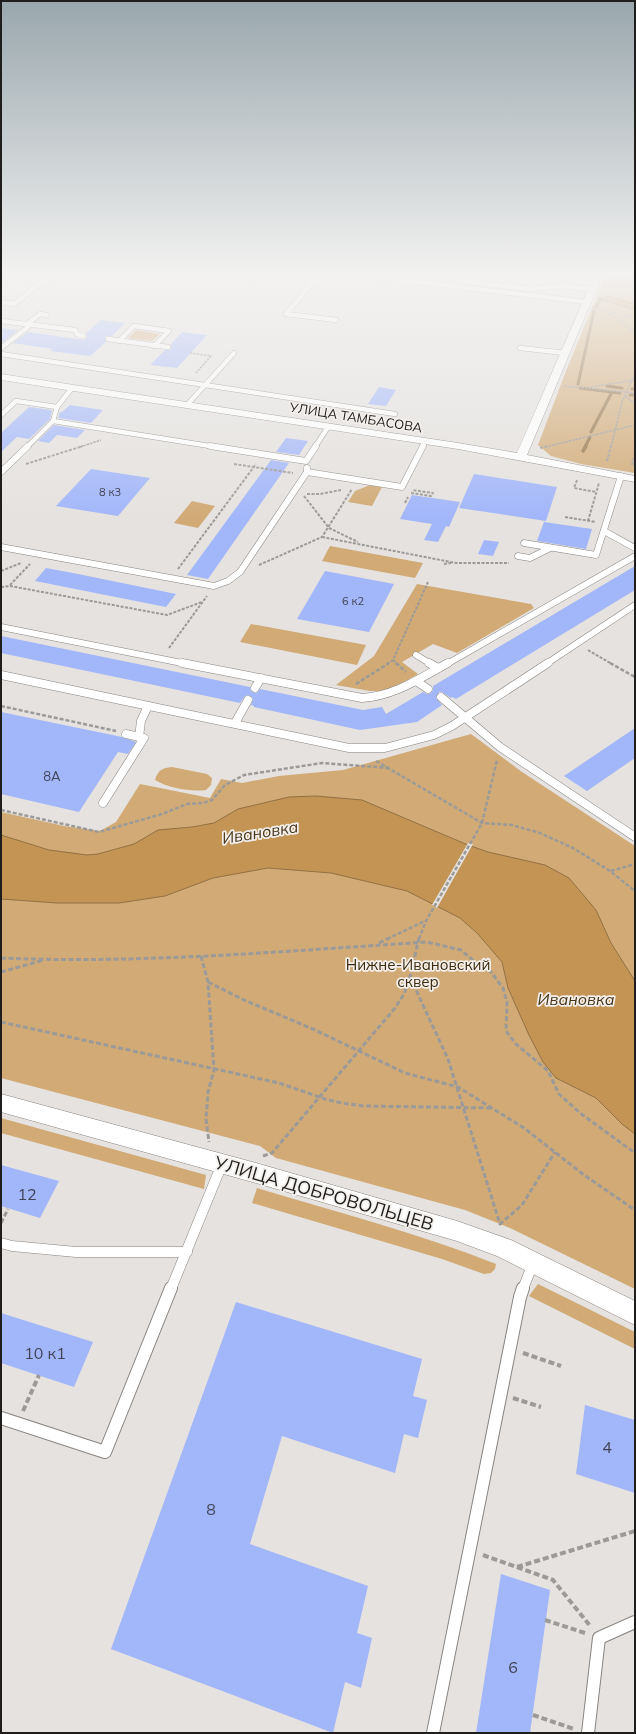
<svg xmlns="http://www.w3.org/2000/svg" width="636" height="1734" viewBox="0 0 636 1734" font-family="Mulish,sans-serif">
  <rect width="100%" height="100%" fill="#e5e2df"/>
  <g fill="#d1aa76">
    <path d="M605,276H635V473L581,464L551,456L538,445L566,371Z"/>
    <path d="M136,330L160,334L152,341L128,338Z"/>
    <path d="M370,485L382,487L372,506L348,502L355,491Z"/>
    <path d="M192,501L215,506L198,528L174,523Z"/>
    <path d="M330,546L423,563L415,578L322,561Z"/>
    <path d="M417,584L531,604L534,608L457,653L433,644L402,662L418,674L390,691H370L336,685L374,656Z"/>
    <path d="M251,624L366,645L357,665L240,642Z"/>
    <path d="M471,734L522,772L635,846V1289L510,1228L465,1210L276,1158L260,1146L1,1078V812L64,826L100,831L116,822L140,784L210,798L221,779L242,783L279,776L343,770Z"/>
    <path d="M172,767L207,774L212,778L211,785L206,790C191,792 168,788 155,780C158,770 162,768 172,767Z"/>
    <path d="M1,1118L206,1175L204,1189L1,1133Z"/>
    <path d="M257,1188C337,1212 418,1233 496,1264L495,1269L491,1273L484,1274L442,1259L252,1203Z"/>
    <path d="M538,1284L635,1332V1349L529,1296Z"/>
  </g>
  <g fill="#c39454" stroke="#927144">
    <path d="M608,296L635,304V310L601,299Z"/>
    <path d="M316,796L362,800L468,845L488,852L545,865L569,878L596,910L611,943L635,981V1134L622,1124L596,1098L556,1078L543,1062L529,1035L508,988L502,962L477,933L460,918L407,891L331,873L268,868L213,878L165,896L119,903H57L1,899V835L49,850L87,855L98,854L134,844L158,830L192,827L214,823L238,809L289,797Z"/>
  </g>
  <path fill="#e5e2df" d="M468,843L473,844L437,908L432,905Z"/>
  <g fill="none" stroke-linecap="round" stroke-linejoin="round">
    <g stroke="#927144" stroke-width="3">
      <path d="M596,307L601,299L598,298"/>
      <path d="M578,384L594,311"/>
      <path d="M607,386L622,388"/>
      <path d="M580,388L620,393"/>
      <path d="M632,389H635"/>
      <path d="M630,395H635"/>
      <path d="M591,432L612,392"/>
      <path d="M585,447L590,437"/>
    </g>
    <path stroke="#927144" stroke-width="3.5" d="M583,451L586,446"/>
  </g>
  <g fill="#a2b6fa">
    <path d="M101,320L125,323L112,336H105L106,342L90,356L50,351L53,349L13,343L28,332L84,340L87,337L86,333Z"/>
    <path d="M1,328L18,330L3,342H1Z"/>
    <path d="M182,332L207,335L177,368L150,365L165,350H171V344Z"/>
    <path d="M379,387L396,390L386,406L368,404Z"/>
    <path d="M70,405L103,410L91,423L58,418L60,412H62Z"/>
    <path d="M29,407L52,410L50,419L29,439L17,437L1,452V433Z"/>
    <path d="M54,425L85,430L77,438L57,435L49,443L38,441Z"/>
    <path d="M286,438L308,441L299,455L276,452Z"/>
    <path d="M271,460L289,463L208,579L187,575Z"/>
    <path d="M91,469L150,478L118,516L56,506Z"/>
    <path d="M474,474L557,487L546,521L459,508Z"/>
    <path d="M412,495L460,502L449,527L446,526L438,542L424,540L432,524L400,519Z"/>
    <path d="M544,522L592,529L586,549L537,541Z"/>
    <path d="M484,540L499,542L493,556L478,554Z"/>
    <path d="M635,566V590L456,699L452,697L451,698L442,692H439L436,698L442,705L417,722L360,730L254,707V706L251,705L253,698L248,695L244,697L240,703L1,653V636L250,687L251,691L255,693L258,692L260,689L363,710L382,707L386,714L423,692L427,694L431,693L433,690V686Z"/>
    <path d="M46,568L73,573L176,594L166,607L35,581Z"/>
    <path d="M325,571L394,584L369,632L297,619Z"/>
    <path d="M1,712L122,737L136,742L128,754L118,752L79,812L1,794Z"/>
    <path d="M635,728V758L587,791L564,776Z"/>
    <path d="M1,1165L59,1181L40,1218L1,1206Z"/>
    <path d="M236,1302L422,1359L413,1396L427,1400L418,1438L404,1434L395,1473L282,1436L250,1544L368,1586L357,1633L372,1638L361,1688L345,1682L333,1733L111,1649Z"/>
    <path d="M1,1313L93,1342L74,1387L1,1363Z"/>
    <path d="M585,1405L635,1420V1493L576,1474Z"/>
    <path d="M501,1574L550,1590L530,1733H476Z"/>
  </g>
  <g fill="none" stroke-linecap="round" stroke-linejoin="round">
    <g stroke="#878481" stroke-width="5.5">
      <g id="service-far4">
        <path d="M318,276L286,314L336,320"/>
        <path d="M367,276L587,302"/>
        <path d="M463,276L460,281L512,287"/>
        <path d="M476,276L502,279"/>
        <path d="M504,276L502,279L512,287L530,289L562,286L592,289"/>
        <path d="M1,302L14,304L50,276"/>
        <path d="M1,321L75,330L77,334L83,336"/>
        <path d="M108,339L168,347"/>
        <path d="M119,341L134,326L169,331L154,346"/>
        <path d="M1,348L28,327L27,324L40,314L47,315"/>
        <path d="M520,348L565,353"/>
        <path d="M1,354L395,414"/>
        <path d="M187,405L234,353"/>
        <path d="M57,407L53,421L216,447"/>
        <path d="M1,415L16,401L57,407L72,388"/>
        <path d="M27,447L53,421"/>
        <path d="M315,447L328,427"/>
        <path d="M422,447L425,441"/>
      </g>
    </g>
    <g stroke="#878481" stroke-width="7">
      <g id="service-far3">
        <path d="M210,446L306,461L316,446"/>
        <path d="M307,468V472L402,487L423,446"/>
        <path d="M1,472L28,446"/>
        <path d="M604,531L635,548"/>
        <path d="M524,543L596,555L621,476"/>
        <path d="M1,547L214,586L228,581L240,572L307,472"/>
        <path d="M518,556L530,558L550,548"/>
        <path d="M1,627L187,664"/>
        <path d="M416,655L431,664"/>
        <path d="M447,664L635,556"/>
        <path d="M546,664L635,605"/>
      </g>
    </g>
    <g stroke="#878481" stroke-width="9">
      <g id="service-far2">
        <path d="M182,663L362,698C395,696 420,678 448,663"/>
        <path d="M429,663L438,668"/>
        <path d="M1,675L349,748H385L434,735L452,726L548,663"/>
        <path d="M416,681L428,689"/>
        <path d="M255,688L261,678"/>
        <path d="M441,697L500,747L635,837"/>
        <path d="M235,723L248,700"/>
        <path d="M139,737L141,721L148,706"/>
        <path d="M103,803L144,738L126,734"/>
      </g>
    </g>
    <g stroke="#878481" stroke-width="11">
      <g id="service-far1">
        <path d="M1,1243L12,1246L76,1252H187"/>
        <path d="M171,1289L222,1164"/>
        <path d="M523,1289L533,1263"/>
      </g>
    </g>
    <g stroke="#878481" stroke-width="14">
      <g id="service">
        <path d="M1,1418L105,1452L171,1288"/>
        <path d="M433,1733L520,1297L523,1288"/>
        <path d="M588,1733L599,1638L635,1622"/>
      </g>
    </g>
    <g stroke="#878481" stroke-width="1">
      <g id="minor">
        <path d="M594,276H602L527,455L635,476V482L458,449L1,380V374L458,443L517,453Z"/>
        <path d="M1,1094L256,1163L457,1221L511,1240L635,1301V1325L497,1256L457,1241L256,1183L1,1112Z"/>
      </g>
    </g>
    <g stroke="#9c9a98" stroke-width="1.5" stroke-dasharray="2.5 1" stroke-linecap="butt">
      <path d="M596,309L635,317"/>
      <path d="M607,313L620,320L635,333"/>
      <path d="M190,353L211,356L196,373"/>
      <path d="M564,386L635,393"/>
      <path d="M591,387L635,380"/>
      <path d="M625,396L635,403"/>
      <path d="M80,447L101,440"/>
      <path d="M545,447L635,425"/>
      <path d="M611,447L622,402L635,373"/>
    </g>
    <g stroke="#9c9a98" stroke-width="2" stroke-dasharray="3 1.5" stroke-linecap="butt">
      <path d="M540,448L549,446"/>
      <path d="M607,461L611,446"/>
      <path d="M26,464L83,446"/>
      <path d="M234,464L293,473"/>
      <path d="M632,465L635,453"/>
      <path d="M577,480L574,488L596,492"/>
      <path d="M411,493L431,496L433,493L412,490"/>
      <path d="M307,494H320L341,490"/>
      <path d="M304,496L329,528L358,542"/>
      <path d="M405,503L408,497"/>
      <path d="M565,517L596,522"/>
      <path d="M588,521L599,483"/>
      <path d="M322,537L456,563H509"/>
      <path d="M444,564L451,563"/>
      <path d="M259,565L322,537L352,489"/>
      <path d="M178,569L256,464"/>
      <path d="M1,571L21,563"/>
      <path d="M10,585L30,564"/>
      <path d="M1,587L10,586L167,615L202,602"/>
      <path d="M169,648L207,596"/>
      <path d="M588,650L612,664"/>
      <path d="M393,660L397,664"/>
      <path d="M387,664L393,660L428,582"/>
    </g>
    <g stroke="#9c9a98" stroke-width="2.5" stroke-dasharray="4 2" stroke-linecap="butt">
      <path d="M396,663L406,672"/>
      <path d="M610,663L635,677"/>
      <path d="M356,684L389,663"/>
      <path d="M1,706L116,731"/>
      <path d="M376,761L482,823L512,825L540,833L573,848L610,871L635,891"/>
      <path d="M1,810L99,832L162,814L187,804L203,803L212,800L225,785L244,775L322,763L389,768"/>
      <path d="M611,871L635,864"/>
      <path d="M387,939L425,921"/>
      <path d="M419,939L426,921L482,823L497,760"/>
    </g>
    <g stroke="#9c9a98" stroke-width="3" stroke-dasharray="5 2.5" stroke-linecap="butt">
      <path d="M379,943L389,938"/>
      <path d="M201,956L208,982L214,1070L208,1092L206,1119L209,1142"/>
      <path d="M1,958C143,964 285,951 427,942L461,950L475,962L491,972L503,988L507,1002L506,1031L516,1044L548,1071L559,1094L580,1113L635,1153"/>
      <path d="M1,972L44,960"/>
      <path d="M410,977L448,1059L500,1224L522,1205L555,1152"/>
      <path d="M208,982L244,1000L313,1029L405,1073L458,1087L524,1128L584,1175L635,1210"/>
      <path d="M1,1022L279,1083L325,1099L342,1103L364,1106L492,1108"/>
      <path d="M263,1156L272,1153L395,1008L404,994L410,977L419,938"/>
      <path d="M1,1223L8,1209"/>
    </g>
    <g stroke="#9c9a98" stroke-width="4" stroke-dasharray="6 3" stroke-linecap="butt">
      <path d="M523,1353L561,1366"/>
      <path d="M513,1398L541,1407"/>
      <path d="M23,1411L39,1375"/>
      <path d="M483,1555L553,1580L591,1627"/>
      <path d="M517,1567L635,1531"/>
      <path d="M545,1620L585,1633"/>
      <path d="M533,1715L574,1729"/>
    </g>
    <use href="#service-far4" stroke="#fff" stroke-width="4.5"/>
    <use href="#service-far3" stroke="#fff" stroke-width="6"/>
    <use href="#service-far2" stroke="#fff" stroke-width="8"/>
    <use href="#service-far1" stroke="#fff" stroke-width="10"/>
    <use href="#service" stroke="#fff" stroke-width="12"/>
    <use href="#minor" fill="#fff" fill-rule="evenodd"/>
  </g>
  <linearGradient id="sky" x2="0" y2="1"><stop stop-color="#99a7ad"/><stop offset="0.53" stop-color="#f3f2f1"/><stop offset="1" stop-color="#f3f2f1" stop-opacity="0"/></linearGradient>
  <rect width="636" height="518" fill="url(#sky)"/>
  <g text-anchor="middle" dominant-baseline="central" stroke-width="3.5" stroke-linejoin="round" paint-order="stroke">
    <g font-size="11" fill="#404454">
      <text x="110" y="492">8 к3</text>
      <text x="353" y="601">6 к2</text>
    </g>
    <g font-size="13" fill="#1f1e1d" stroke="#f2efec">
      <text transform="translate(356 417) rotate(9)">УЛИЦА ТАМБАСОВА</text>
    </g>
    <g font-size="13" fill="#404454">
      <text x="52" y="776">8А</text>
    </g>
    <g font-size="15" fill="#3d2a0c" stroke="#f2efec">
      <text x="418" y="964">Нижне-Ивановский<tspan x="418" dy="17">сквер</tspan></text>
    </g>
    <g font-size="16" font-style="italic" fill="#493519" stroke="#f2efec">
      <text transform="translate(260 832) rotate(-9)">Ивановка</text>
      <text x="576" y="999">Ивановка</text>
    </g>
    <g font-size="16" fill="#404454">
      <text x="27" y="1194">12</text>
      <text x="45" y="1353">10 к1</text>
      <text x="607" y="1447">4</text>
      <text x="211" y="1509">8</text>
      <text x="513" y="1667">6</text>
    </g>
    <g font-size="18" fill="#1f1e1d" stroke="#f2efec">
      <text transform="translate(324 1193) rotate(16)">УЛИЦА ДОБРОВОЛЬЦЕВ</text>
    </g>
  </g>
  <rect width="636" height="1734" fill="none" stroke="#1f1e1d" stroke-width="4"/>
</svg>
